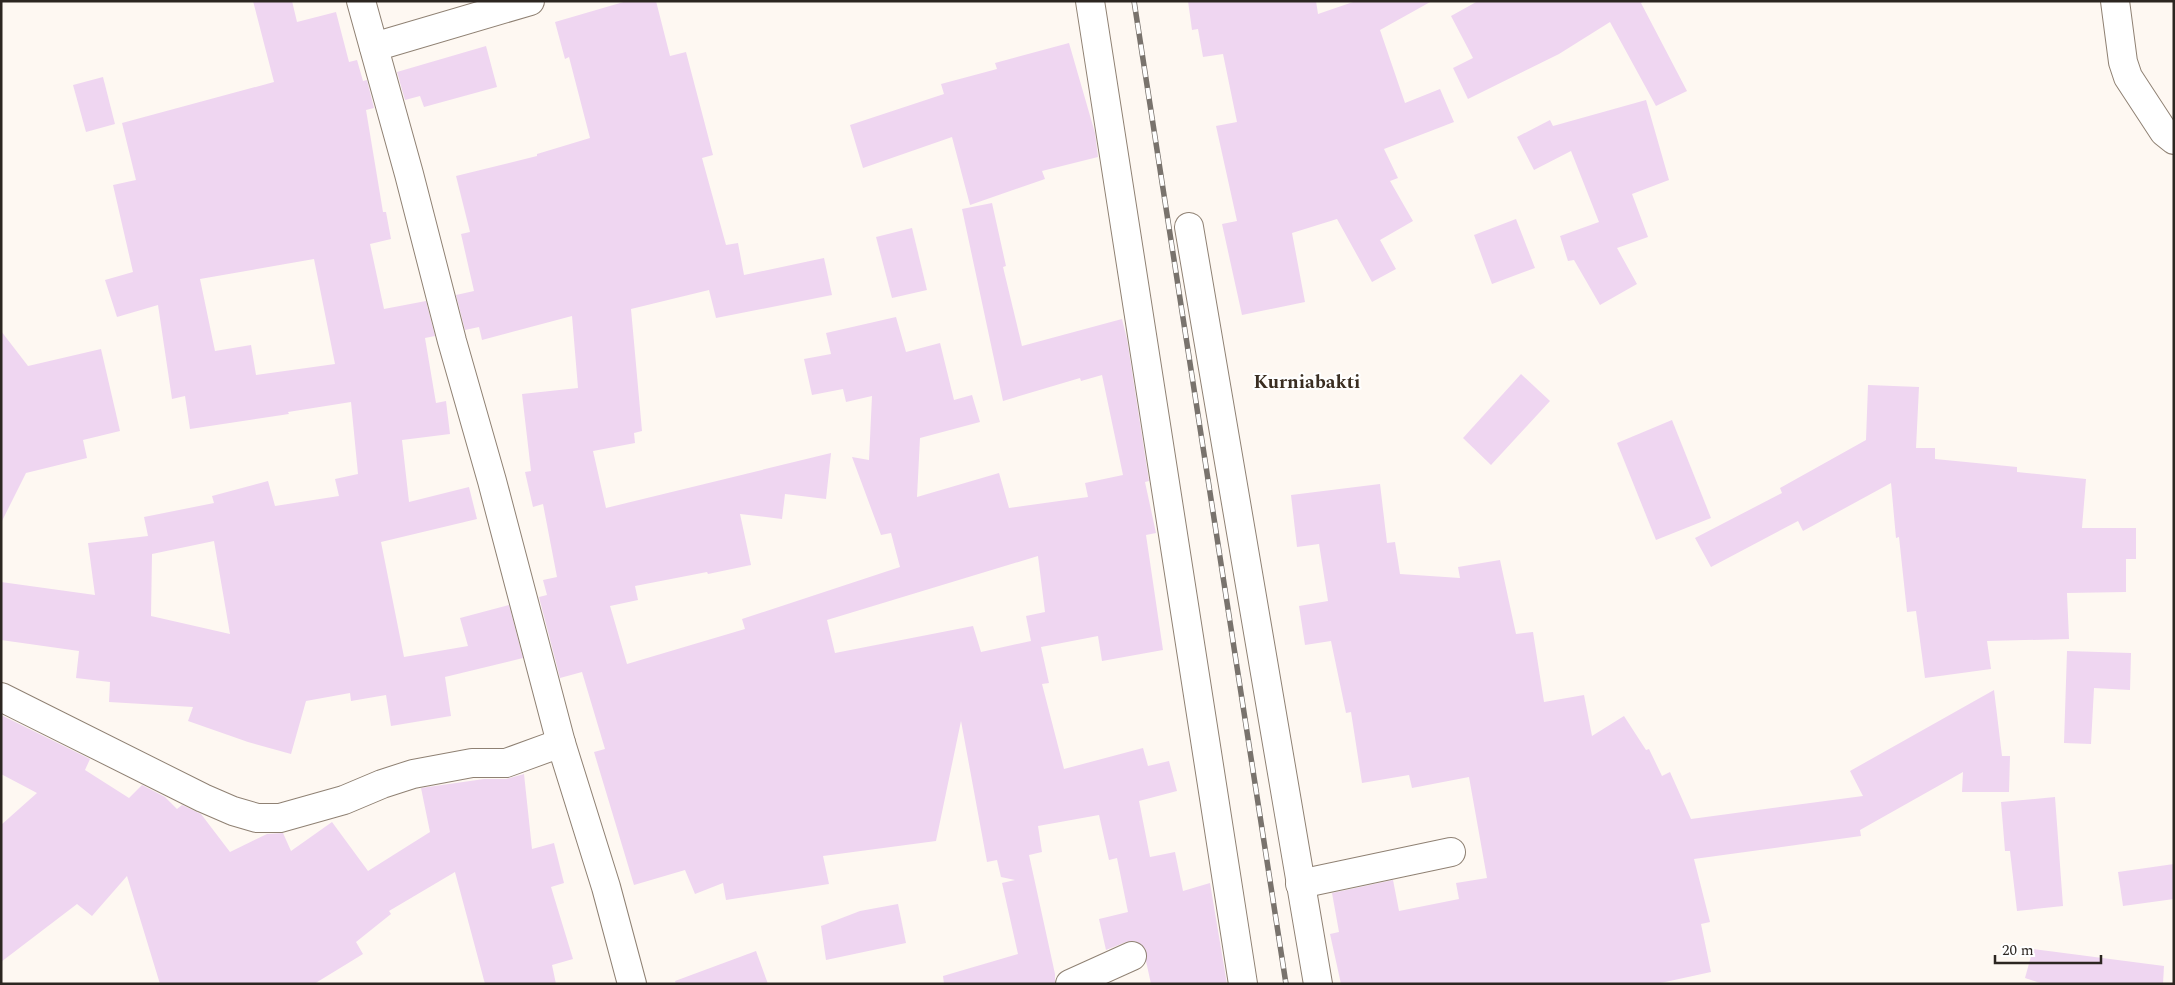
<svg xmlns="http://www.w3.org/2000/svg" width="2175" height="985" viewBox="0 0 2175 985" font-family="Spectral,serif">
  <rect width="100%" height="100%" fill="#fef8f2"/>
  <g fill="#efd6f1" fill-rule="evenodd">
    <path d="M253,1H292L297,22L336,12L349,62L357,60L363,81L367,80L374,108L366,110L383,212H386L391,239L370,244L384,309L426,301L435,336L425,338L436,403L446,401L450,434L402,440L409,502L469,487L477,519L381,542L404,657L468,646L460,618L509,605L523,658L445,677L451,716L391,726L386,695L351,701L350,693L306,701L291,754L248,742L188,721L193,707L109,702L110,682L76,678L79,651L1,640V582L95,595L88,543L148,536L144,517L214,503L212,496L268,481L275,506L339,496L335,479L358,474L351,402L288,412L289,414L190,429L185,396L172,399L158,305L117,317L105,280L133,272L113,185L136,180L122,123L274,82ZM314,259L335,364L256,375L251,345L215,351L200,279ZM214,541L230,634L151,616L152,554Z"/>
    <path d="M627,1H656L670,56L686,52L713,155L702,158L726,245L738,243L744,275L824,258L832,295L716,318L709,290L631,309L642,431L634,433L635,443L593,451L606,508L831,453L826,499L785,494L782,519L740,514L751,565L708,574L707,572L635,586L638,600L610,606L627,664L745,629L742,619L900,567L891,533L881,535L852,457L869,460L872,396L846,402L843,389L812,395L804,359L831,354L826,333L896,317L906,352L940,343L954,400L972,395L980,422L920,438L917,497L999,473L1009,508L1088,497L1085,483L1123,475L1102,375L1081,381L1080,378L1003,401L962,209L992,203L1006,266L1003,267L1022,346L1122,319L1127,339L1149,481L1145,482L1156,533L1146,535L1163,650L1102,661L1098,636L1041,647L1049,683L1042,684L1064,769L1143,748L1148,766L1169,761L1177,791L1139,801L1150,857L1175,852L1183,891L1210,883L1227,984H1151L1146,961V950L1141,944L1134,941L1126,942L1106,950L1099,919L1128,912L1117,858L1109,860L1099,815L1038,826L1042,852L1029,855L1055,974V984H944L943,976L1018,954L1002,883L1015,880L1001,877L997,860L987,862L961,721L936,841L823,856L829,884L726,900L723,883L695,894L685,870L634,885L594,752L605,749L582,672L560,678L539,597L547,595L543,580L557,577L543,504L533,507L525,472L531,471L522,394L578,388L572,316L482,340L479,327L465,330L456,295L474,291L461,234L470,232L456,176L537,156V154L590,138L569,57L565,59L555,22ZM1038,556L1045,612L1026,616L1031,641L981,652L973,626L835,653L827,620Z"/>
    <path d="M1188,1H1316L1318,14L1356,1H1432L1380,30L1405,103L1440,89L1454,122L1384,149L1398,178L1390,181L1413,221L1380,240L1396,269L1372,282L1337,219L1292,233L1305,302L1242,315L1222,224L1237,221L1216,126L1237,122L1223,54L1203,57L1198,29L1192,30Z"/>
    <path d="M1478,1H1645L1641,3L1687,91L1656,106L1610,22L1559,54L1468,99L1453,68L1473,58L1451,16Z"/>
    <path d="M1069,43L1095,133L1098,157L1042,171L1045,179L970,205L952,137L863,168L850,125L944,94L941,84L997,69L995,63Z"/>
    <path d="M486,46L497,87L424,107L420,96L405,100L397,72Z"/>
    <path d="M103,77L115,124L86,132L73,85Z"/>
    <path d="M1646,100L1669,180L1632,194L1648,237L1617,248L1637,284L1600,305L1574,260L1568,261L1560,236L1599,222L1571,151L1534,170L1517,137L1550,120L1553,126Z"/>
    <path d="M1516,219L1535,268L1492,284L1474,235Z"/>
    <path d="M912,228L927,290L892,298L876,237Z"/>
    <path d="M1,331L28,366L101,349L120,431L83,440L87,458L26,473L1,523Z"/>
    <path d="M1521,374L1550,401L1491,465L1463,438Z"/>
    <path d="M1868,385L1919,387L1916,448H1935V459L2017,467V472L2086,479L2082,528H2136V559H2126V592L2067,593L2069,639L1987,641L1991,669L1925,678L1916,611L1907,612L1899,537L1896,538L1891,483L1803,531L1798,521L1711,567L1695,538L1782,493L1780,488L1866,440Z"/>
    <path d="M1672,420L1711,518L1656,540L1617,443Z"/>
    <path d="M1380,484L1387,543L1395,542L1400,574L1460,578L1458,567L1500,560L1516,634L1533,632L1544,702L1584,695L1592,736L1624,716L1646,750L1649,749L1662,776L1670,772L1691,819L1863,796L1850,771L1994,690L2002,756H2010L2009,792H1962L1963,772L1860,830L1861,836L1694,859L1710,922L1701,924L1711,972L1656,984H1341L1330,934L1339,932L1332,893L1393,880L1399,911L1459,899L1456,883L1487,878L1469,777L1412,788L1409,775L1362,783L1351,712L1346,713L1331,641L1305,645L1299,606L1328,601L1319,544L1297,547L1291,495Z"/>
    <path d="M2067,651L2131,653L2130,690L2094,688L2091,744L2064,743Z"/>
    <path d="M1,715L90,759L85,770L129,798L142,785L165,797L177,809L182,805L201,814L230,852L267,834L283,833L291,851L332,822L368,871L430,832L421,788L484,779H506L524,774L532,849L554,843L564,883L551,887L573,959L552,965L556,984H485L455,872L389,911L391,914L356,942L363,954L314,984H160L127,876L92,916L77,904L1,962V825L37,793L1,774Z"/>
    <path d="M2055,797L2063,906L2017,911L2010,851H2005L2001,802Z"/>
    <path d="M2174,864V899L2123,906L2118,872Z"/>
    <path d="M898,904L906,943L826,960L821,926L860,911Z"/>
    <path d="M2033,949L2164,966L2163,984H2043L2025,978Z"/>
    <path d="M756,951L768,984H676L675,981Z"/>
  </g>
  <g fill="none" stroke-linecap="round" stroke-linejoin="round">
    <g stroke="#8f8173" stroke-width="30">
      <g id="minor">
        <path d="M361,1L409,174L452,341L492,481L561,743L606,887L632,984"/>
        <path d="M1090,1L1243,984"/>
        <path d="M2115,1L2123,62L2128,77L2164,132L2174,140"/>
        <path d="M374,47L530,1"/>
        <path d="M1189,227L1318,984"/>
        <path d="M1,697L203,798L233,811L257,818H280L344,800L382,784L413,774L472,763H506L561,743"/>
        <path d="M1300,884L1451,852"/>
        <path d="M1070,984L1132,956"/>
      </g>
    </g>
    <use href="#minor" stroke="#fff" stroke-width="28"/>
    <g stroke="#79736d" stroke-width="5.5">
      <path id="rail" d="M1134,1L1286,984"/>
    </g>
    <use href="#rail" stroke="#fff" stroke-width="4" stroke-dasharray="11" stroke-linecap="butt"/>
  </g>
  <g text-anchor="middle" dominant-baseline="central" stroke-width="4" stroke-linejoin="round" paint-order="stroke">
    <g font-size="19" font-weight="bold" fill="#3a2e22" stroke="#fff">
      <text x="1307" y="382">Kurniabakti</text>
    </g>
  </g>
  <rect width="2175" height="985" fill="none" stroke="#2c2621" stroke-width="5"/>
  <path d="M1995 955v8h106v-8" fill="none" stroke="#2c2621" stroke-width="2.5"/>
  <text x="2002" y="955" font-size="15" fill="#2c2621" stroke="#ffffff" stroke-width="4" paint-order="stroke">20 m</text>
</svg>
